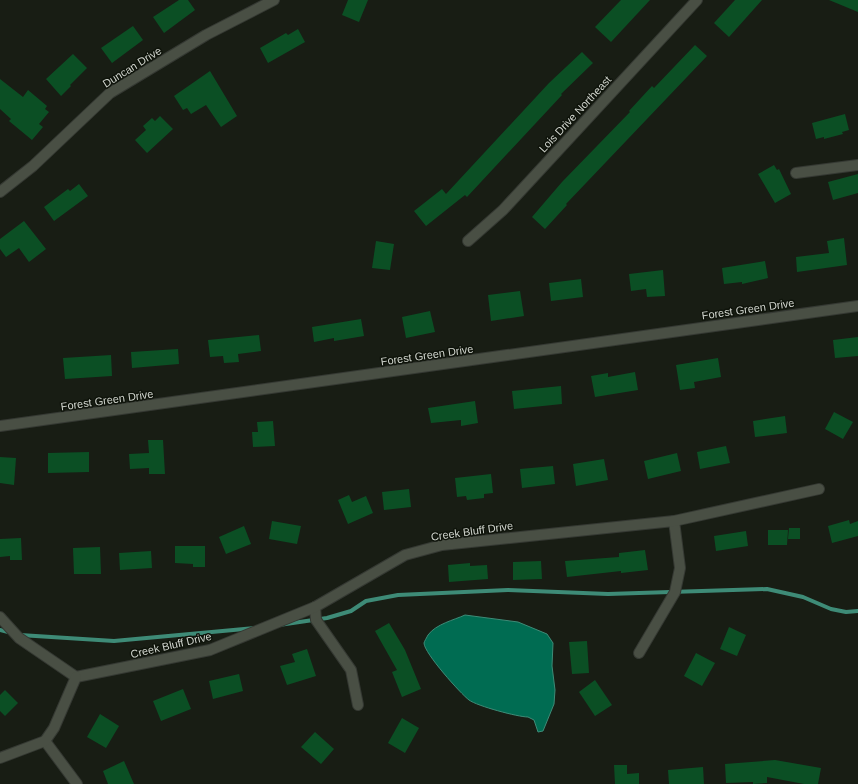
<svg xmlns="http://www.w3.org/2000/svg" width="858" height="784" viewBox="0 0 858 784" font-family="Helvetica,sans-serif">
  <rect width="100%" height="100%" fill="#181d14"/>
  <path fill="#006c52" stroke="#3e8b77" d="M465,615L518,622L547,634L553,643L552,666L555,690L554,704L543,731L538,732L534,720L528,717C518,717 477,706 469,700C461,694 424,653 424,643C424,642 427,637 428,635C436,624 454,620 465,615Z"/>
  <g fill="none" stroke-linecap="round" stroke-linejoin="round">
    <g stroke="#3e8b77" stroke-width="4">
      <path d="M279,625L327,618L351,611L366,601L398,595L508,590L608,594L767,589L803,597L831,609L846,612L858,611"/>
      <path d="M0,630L12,633"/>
      <path d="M20,635L114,641L255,628"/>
    </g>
  </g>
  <g fill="#0b4f24">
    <path d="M179,0H188L195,10L164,33L153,17Z"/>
    <path d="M348,0H368L359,22L342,15Z"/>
    <path d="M621,0H650L611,42L595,27Z"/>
    <path d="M735,0H762L729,37L714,23Z"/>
    <path d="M829,0H858V12Z"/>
    <path d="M133,26L143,40L112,63L101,48Z"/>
    <path d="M298,29L305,42L268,63L260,48L286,33L288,35Z"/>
    <path d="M695,45L707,56L566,204L567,205L545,229L532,217L562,182L630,112L629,111L652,86L654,88Z"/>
    <path d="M582,52L593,63L561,94L562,95L467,197L465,195L426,226L414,211L442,189L446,194L549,83Z"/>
    <path d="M73,54L87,68L70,85L71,86L61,96L46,79Z"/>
    <path d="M210,71L237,116L221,127L206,105L191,114L187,108L183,110L174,96Z"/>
    <path d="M0,79L23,97L28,90L47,106L45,109L49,112L39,124L43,127L32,140L9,121L11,119L0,109Z"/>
    <path d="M845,114L849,130L842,132L843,134L824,139V137L816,139L812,123Z"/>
    <path d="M160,116L173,129L147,153L135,140L146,130L143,126L152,118L155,121Z"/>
    <path d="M774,165L777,170L779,169L791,194L775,203L758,174Z"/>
    <path d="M858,174V193L833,200L828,182Z"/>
    <path d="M79,184L88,196L54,221L44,207L68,189L70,191Z"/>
    <path d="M24,221L46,249L29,262L19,248L6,257L0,249V239Z"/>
    <path d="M844,238L847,265L797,272L796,257L829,253L827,241Z"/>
    <path d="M376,241L394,244L390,270L372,268Z"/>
    <path d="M765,261L768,278L742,284V282L724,284L722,268Z"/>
    <path d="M663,270L665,296L647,297L646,289L631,291L629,274Z"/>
    <path d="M581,279L583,297L551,301L549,283Z"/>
    <path d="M520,291L524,316L491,321L488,295Z"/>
    <path d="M430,311L435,332L406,338L402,317Z"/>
    <path d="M361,319L364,336L334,341V338L314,342L312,327Z"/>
    <path d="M259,335L261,351L238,354L239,362L224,363L223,356L210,357L208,340Z"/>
    <path d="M858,337V356L835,358L833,340Z"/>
    <path d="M178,349L179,364L132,368L131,352Z"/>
    <path d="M111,355L112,376L65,379L63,358Z"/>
    <path d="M718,358L721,377L694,382L695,388L680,390L676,365Z"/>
    <path d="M635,372L638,390L595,397L591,376L608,373V377Z"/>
    <path d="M561,386L562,404L514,409L512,391Z"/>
    <path d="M475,401L478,423L461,426V420L431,423L428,408Z"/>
    <path d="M834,412L853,422L843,439L825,429Z"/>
    <path d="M785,416L787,433L755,437L753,421Z"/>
    <path d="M273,421L275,446L253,447L252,432H258L257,422Z"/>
    <path d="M148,440H163L165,474H149V468L130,469L129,454L149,453Z"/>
    <path d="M726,446L730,463L700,469L697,452Z"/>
    <path d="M89,452V472L48,473V453Z"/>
    <path d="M677,453L681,471L648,479L644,461Z"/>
    <path d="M0,457L16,458L14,485L0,483Z"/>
    <path d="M604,459L608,480L576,486L573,464Z"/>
    <path d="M553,466L555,484L522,488L520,469Z"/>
    <path d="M491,474L493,493L484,494V498L467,500L466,496L457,497L455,478Z"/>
    <path d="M409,489L411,507L384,510L382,492Z"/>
    <path d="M349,495L352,502L366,496L373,513L348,524L338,500Z"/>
    <path d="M849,520L850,524L858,521V536L832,543L828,526Z"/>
    <path d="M272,521L301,526L297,544L269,539Z"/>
    <path d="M244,526L251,544L226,554L219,537Z"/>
    <path d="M789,528H800V539H788Z"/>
    <path d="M768,530H788L787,545H768Z"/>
    <path d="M746,531L748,546L716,551L714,536Z"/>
    <path d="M21,538L22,560H10V556L0,557V539Z"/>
    <path d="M175,546H205V567H193V564L175,563Z"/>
    <path d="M100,547L101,574H74L73,548Z"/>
    <path d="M645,550L648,570L621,573V571L567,577L565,561L619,557V553Z"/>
    <path d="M151,551L152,568L120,570L119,553Z"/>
    <path d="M541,561L542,579L513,580V562Z"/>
    <path d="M470,563V566L487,565L488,579L449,582L448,565Z"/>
    <path d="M389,623L405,650L421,689L402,697L392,672L397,670L375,631Z"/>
    <path d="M729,627L746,635L737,656L720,649Z"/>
    <path d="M587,641L589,673L572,674L569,642Z"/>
    <path d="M307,649L316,676L287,685L280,666L295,662L292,654Z"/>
    <path d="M696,653L715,663L702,686L684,676Z"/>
    <path d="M239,674L243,691L213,699L209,681Z"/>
    <path d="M595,680L612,705L595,716L579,692Z"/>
    <path d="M183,689L191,709L161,721L153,701Z"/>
    <path d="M5,690L18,703L5,716L0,711V695Z"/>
    <path d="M100,714L119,726L106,748L87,737Z"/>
    <path d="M402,718L419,728L405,753L388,743Z"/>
    <path d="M315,732L334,749L321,764L301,747Z"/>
    <path d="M775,760L821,768L818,784H804L767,777V783L753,784V782L726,783L725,764Z"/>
    <path d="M124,761L134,784H108L103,771Z"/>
    <path d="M614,765H627V774L639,773V784H615Z"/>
    <path d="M703,767L704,784H669L668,770Z"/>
  </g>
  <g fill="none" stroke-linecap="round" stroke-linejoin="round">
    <g stroke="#353933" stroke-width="12">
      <g id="minor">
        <path d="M796,173L858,165"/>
        <path d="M0,192L33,166L110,93L206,35L274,0"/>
        <path d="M468,241L503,210L697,0"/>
        <path d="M0,426L858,306"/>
        <path d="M315,607L316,620L351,670L358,705"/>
        <path d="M0,617L19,638L76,677"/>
        <path d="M639,653L675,592L680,568L674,521"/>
        <path d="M76,677L210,650L315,607L405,555L442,545L674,521L819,489"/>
        <path d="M45,741L77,784"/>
        <path d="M0,758L45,741L54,728L76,677"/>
      </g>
    </g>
    <use href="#minor" stroke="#494f44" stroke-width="10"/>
  </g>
  <g text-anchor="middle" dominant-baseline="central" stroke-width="3" stroke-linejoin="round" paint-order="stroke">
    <g font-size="11" fill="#d0d4cd" stroke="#0f140b">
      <text transform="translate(132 67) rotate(-32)">Duncan Drive</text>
      <text transform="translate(575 114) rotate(-47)">Lois Drive Northeast</text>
      <text transform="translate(748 309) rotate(-8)">Forest Green Drive</text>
      <text transform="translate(427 355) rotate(-8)">Forest Green Drive</text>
      <text transform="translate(107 400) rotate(-8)">Forest Green Drive</text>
      <text transform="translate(472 531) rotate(-8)">Creek Bluff Drive</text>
      <text transform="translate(171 645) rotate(-13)">Creek Bluff Drive</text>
    </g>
  </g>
</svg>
